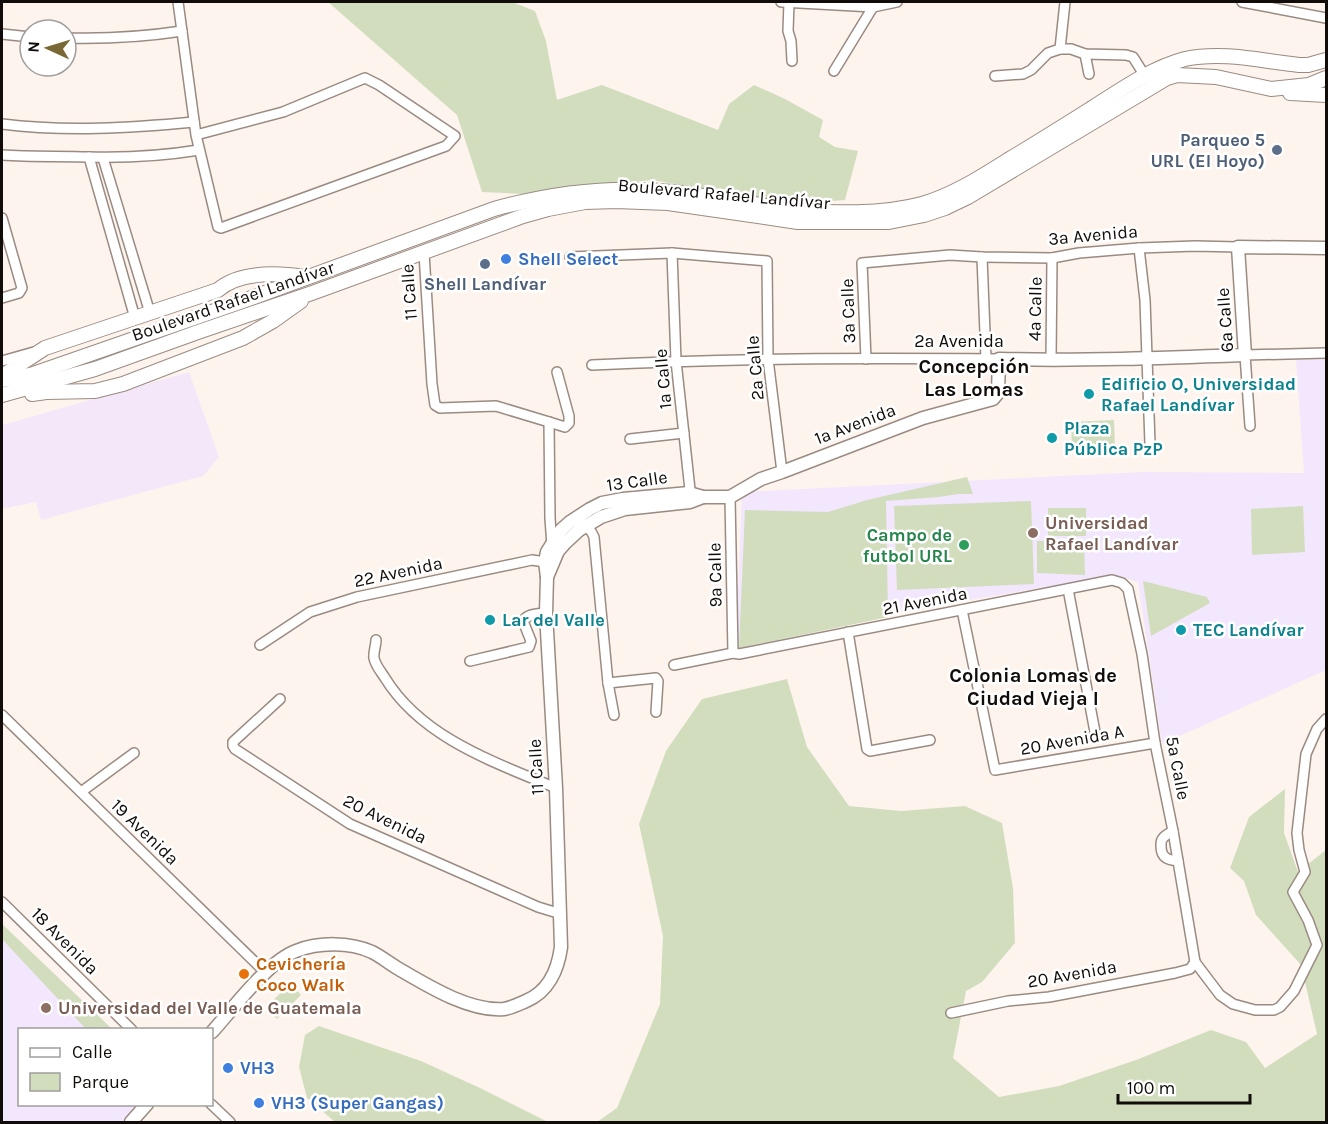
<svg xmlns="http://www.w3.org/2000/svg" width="1328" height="1124" viewBox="0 0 1328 1124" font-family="Karla,sans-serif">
  <rect width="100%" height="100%" fill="#fef4ee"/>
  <path fill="#f5e7fa" d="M189,372L219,457L203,476L41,520L36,502L2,509V425Z"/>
  <g fill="#f2e7fc">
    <path d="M1326,359V670L1162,744L1138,582L1116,575L834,623L736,643L742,492L1144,472L1304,473L1296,360Z"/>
    <path d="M2,924L112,1029L20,1030V1104L140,1105L124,1122H2Z"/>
  </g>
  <g fill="#d2ddbe">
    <path d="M328,2H512L535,11L546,41L557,100L602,85L718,130L729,104L754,85L785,99L823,120L819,137L835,147L858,151L845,200L806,203L748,197L652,180L523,194L482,192L457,115Z"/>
    <path d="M1114,420L1115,448L1072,450L1071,422Z"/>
    <path d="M967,477L973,494H958L939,497L886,501L888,617L739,648L745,510L828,512L867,500Z"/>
    <path d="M1031,501L1034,584L897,590L894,506Z"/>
    <path d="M1303,506L1305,552L1252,555L1251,509Z"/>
    <rect x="1048" y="508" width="38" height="28"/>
    <path d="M1084,540L1085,575L1037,573V541Z"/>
    <path d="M1143,581L1207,597L1210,603L1151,636Z"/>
    <path d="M787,679L807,747L849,806L901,811L965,806L1002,823L1013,888L1015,943L982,982L966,991L953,1058L999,1097L1059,1086L1136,1060L1211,1030L1246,1042L1265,1068L1317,1034L1301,965L1256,915L1244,881L1230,868L1249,817L1285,789L1284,833L1298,872L1326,850V1122H597L617,1108L660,1004L663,936L639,824L666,751L702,699Z"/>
    <path d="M2,924L112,1029H86L2,939Z"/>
    <path d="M291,983L301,995L277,1019L266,1007Z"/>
    <path d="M319,1026L421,1061L480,1088L548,1122H335L307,1098L299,1067L305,1035Z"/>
  </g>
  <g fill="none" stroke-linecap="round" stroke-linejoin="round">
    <g stroke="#9a8b82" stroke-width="12">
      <g id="minor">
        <path d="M178,2L196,135L218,227L221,228L446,146L455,136L379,85L365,78L283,112L196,135"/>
        <path d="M781,2L873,7L897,2"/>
        <path d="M789,2L788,31L791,41L792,61"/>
        <path d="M1242,2L1326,18"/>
        <path d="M2,34L30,37"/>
        <path d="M66,38C105,39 143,37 182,31"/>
        <path d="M1060,49L1065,2"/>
        <path d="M1085,54L1089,74"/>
        <path d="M834,71L873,7"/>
        <path d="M995,76L1023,74L1031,70L1048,53L1060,49H1071L1085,54L1126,55L1133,57L1145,76"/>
        <path d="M2,124C66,132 130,128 194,122"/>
        <path d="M2,155C31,157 60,156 89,157C126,158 162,156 199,150"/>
        <path d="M89,157L135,318"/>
        <path d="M103,158L150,313"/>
        <path d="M2,218L22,288L19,293L2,298"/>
        <path d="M1139,248L1145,300L1150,444"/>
        <path d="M424,253L432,384L435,405L440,408L496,406L549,422L550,518L552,546"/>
        <path d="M672,253L676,361L691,499"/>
        <path d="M570,257L672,253L767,261L768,359L782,472"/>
        <path d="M982,257L986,359"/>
        <path d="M866,359L862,263L950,255L982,257L1052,258L1079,253L1139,248L1195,246L1238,247"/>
        <path d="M1051,360L1052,258"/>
        <path d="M2,361L34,352"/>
        <path d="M592,365C728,358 863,358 999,359"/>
        <path d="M549,422L565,427L569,423V416L557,372"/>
        <path d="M1250,426L1245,355L1326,353"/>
        <path d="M630,439L684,433"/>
        <path d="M730,497L733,653"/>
        <path d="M582,523C588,526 591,530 594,537L608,683L614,715"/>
        <path d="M1068,589L1095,732"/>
        <path d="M962,610L995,770L1155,743"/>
        <path d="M848,632L867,749L870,751L930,740"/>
        <path d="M376,640C376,646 373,653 374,658C375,665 382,673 385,678C422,738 494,762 556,788"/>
        <path d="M260,645L310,612L357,597L532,560L545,562L551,561"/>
        <path d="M470,661L529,647L531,641L523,621C528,613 538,614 546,613"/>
        <path d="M674,665L733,653L739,654L1112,580L1122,583L1128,589L1142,654L1155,743L1173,831L1195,962"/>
        <path d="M608,683L656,678L658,681L656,712"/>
        <path d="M280,699L233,742V746L235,749L350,824L538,907L561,914"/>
        <path d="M2,715L265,972"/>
        <path d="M81,792L134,753"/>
        <path d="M1173,831C1170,833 1167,834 1164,837C1161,840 1161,842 1161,846C1161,858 1168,860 1178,861"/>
        <path d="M2,902L132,1030"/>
        <path d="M1195,962L1220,995L1233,1004L1255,1010H1274L1280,1007L1294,991L1317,945L1308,920L1293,892L1305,872L1299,850L1297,833L1306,754L1317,729L1326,719"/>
        <path d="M951,1013L1008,1001L1049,997L1175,973L1190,969L1195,962"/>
        <path d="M211,1104L230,1122"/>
      </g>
    </g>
    <g stroke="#9a8b82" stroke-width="15">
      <g id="tertiary">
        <path d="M547,577L545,562L547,552L561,530L570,522L590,509L602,503L623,499L689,493L703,497H730L761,479L782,472L923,418L993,399L998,393L999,359C1081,361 1163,358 1245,355L1238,247L1326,248"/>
        <path d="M212,1032C233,1009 267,962 296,951C319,942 350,942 372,952C382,957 390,964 399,969C428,986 470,1012 504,1009C511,1008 519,1004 526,1001C548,992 558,970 561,947L556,788L546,613L547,577L558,551L565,543L579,530L601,517L625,509L690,502L703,497"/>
        <path d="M131,1122L147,1104"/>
      </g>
    </g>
    <g stroke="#9a8b82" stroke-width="16">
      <g id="secondary">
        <path d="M1290,93L1326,95"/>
        <path d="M2,376L45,348L218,290C240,271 278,273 305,277"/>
        <path d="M2,380L30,375L243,301L494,209C544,195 593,188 645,190C694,192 743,203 791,210C834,213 881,215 922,204C953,195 981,177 1008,160C1035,144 1062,127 1089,110C1119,91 1151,68 1185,59C1223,51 1261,61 1299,65H1308L1326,60"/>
        <path d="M32,394L46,392L95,391L123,384L243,338L273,321L301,301"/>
        <path d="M2,395L95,369L198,332L312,293L523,216L548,209L585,202L616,201L668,203L798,222H889L924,215L945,208L968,197L1167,78L1177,75L1216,77L1271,89L1309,85L1326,78"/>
      </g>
    </g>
    <use href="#minor" stroke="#fff" stroke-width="9"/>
    <use href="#tertiary" stroke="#fff" stroke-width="12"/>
    <use href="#secondary" stroke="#fff" stroke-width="14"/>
  </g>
  <g fill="#5c6f8a" stroke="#fff" stroke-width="2">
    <circle cx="1277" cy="150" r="6"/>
    <circle cx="485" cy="264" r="6"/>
  </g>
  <g fill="#3f7fe0" stroke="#fff" stroke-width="2">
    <circle cx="506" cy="259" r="6"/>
    <circle cx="228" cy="1068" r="6"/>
    <circle cx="259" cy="1103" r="6"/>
  </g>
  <g fill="#0f9aa8" stroke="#fff" stroke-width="2">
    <circle cx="1089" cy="394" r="6"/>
    <circle cx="1052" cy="438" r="6"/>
    <circle cx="490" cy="620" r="6"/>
    <circle cx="1181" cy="630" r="6"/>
  </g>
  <g fill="#8d6e63" stroke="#fff" stroke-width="2">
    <circle cx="1033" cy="533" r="6"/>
    <circle cx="46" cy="1008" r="6"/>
  </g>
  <circle fill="#2e9e5b" stroke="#fff" stroke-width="2" cx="964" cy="545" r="6"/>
  <circle fill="#e8710a" stroke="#fff" stroke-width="2" cx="244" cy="974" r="6"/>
  <g text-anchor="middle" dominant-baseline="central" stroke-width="5" stroke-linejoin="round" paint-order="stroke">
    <g font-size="18" font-weight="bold" fill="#4e5e75" stroke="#fff" text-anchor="end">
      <text x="1265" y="140">Parqueo 5<tspan x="1265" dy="21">URL (El Hoyo)</tspan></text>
      <text x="485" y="284" text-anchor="middle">Shell Landívar</text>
    </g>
    <g font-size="18" fill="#110c09" stroke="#fff">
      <text transform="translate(724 194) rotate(5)">Boulevard Rafael Landívar</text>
      <text transform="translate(1093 235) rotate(-5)">3a Avenida</text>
      <text transform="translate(409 292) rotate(-94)">11 Calle</text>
      <text transform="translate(233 301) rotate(-19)">Boulevard Rafael Landívar</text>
      <text transform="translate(1035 309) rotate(-89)">4a Calle</text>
      <text transform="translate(848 311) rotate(-92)">3a Calle</text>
      <text transform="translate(1225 320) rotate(-94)">6a Calle</text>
      <text x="959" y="341">2a Avenida</text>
      <text transform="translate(755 368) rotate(-95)">2a Calle</text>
      <text transform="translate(663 379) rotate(-95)">1a Calle</text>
      <text transform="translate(855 424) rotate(-21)">1a Avenida</text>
      <text transform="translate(637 481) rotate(-8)">13 Calle</text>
      <text transform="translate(398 572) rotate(-12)">22 Avenida</text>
      <text transform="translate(715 575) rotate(-91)">9a Calle</text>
      <text transform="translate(925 601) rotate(-11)">21 Avenida</text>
      <text transform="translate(1072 740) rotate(-10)">20 Avenida A</text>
      <text transform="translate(536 767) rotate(-93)">11 Calle</text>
      <text transform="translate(1178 768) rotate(79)">5a Calle</text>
      <text transform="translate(385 819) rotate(26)">20 Avenida</text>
      <text transform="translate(145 832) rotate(44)">19 Avenida</text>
      <text transform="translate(65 941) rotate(45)">18 Avenida</text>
      <text transform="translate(1072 974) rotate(-10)">20 Avenida</text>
    </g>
    <g font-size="18" font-weight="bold" fill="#366cbe" stroke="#fff" text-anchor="start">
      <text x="518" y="259">Shell Select</text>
      <text x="240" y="1068">VH3</text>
      <text x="271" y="1103">VH3 (Super Gangas)</text>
    </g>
    <g font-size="18" font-weight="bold" fill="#0d838f" stroke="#fff" text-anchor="start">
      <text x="1101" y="384">Edificio O, Universidad<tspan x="1101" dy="21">Rafael Landívar</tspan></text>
      <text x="1064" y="428">Plaza<tspan x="1064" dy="21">Pública PzP</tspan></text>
      <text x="502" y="620">Lar del Valle</text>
      <text x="1193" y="630">TEC Landívar</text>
    </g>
    <g font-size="18" font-weight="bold" fill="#785e54" stroke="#fff" text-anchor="start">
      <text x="1045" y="523">Universidad<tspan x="1045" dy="21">Rafael Landívar</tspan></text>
      <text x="58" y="1008">Universidad del Valle de Guatemala</text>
    </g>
    <g font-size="18" font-weight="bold" fill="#27864d" stroke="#fff" text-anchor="end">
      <text x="952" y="535">Campo de<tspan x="952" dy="21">futbol URL</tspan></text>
    </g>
    <g font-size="18" font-weight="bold" fill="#c56008" stroke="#fff" text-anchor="start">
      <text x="256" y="964">Cevichería<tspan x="256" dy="21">Coco Walk</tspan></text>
    </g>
    <g font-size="20" font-weight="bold" fill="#110c09" stroke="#fff">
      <text x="974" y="366">Concepción<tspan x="974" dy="23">Las Lomas</tspan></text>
      <text x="1033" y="675">Colonia Lomas de<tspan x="1033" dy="23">Ciudad Vieja I</tspan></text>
    </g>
  </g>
  <rect width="1328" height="1124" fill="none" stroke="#110c09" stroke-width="6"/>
  <rect x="18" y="1028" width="195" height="78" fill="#ffffff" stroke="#a09e9d" stroke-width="1.5"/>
  <rect x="30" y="1048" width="30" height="9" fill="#ffffff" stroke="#a09e9d" stroke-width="1.5"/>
  <text x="72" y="1058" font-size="18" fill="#110c09">Calle</text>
  <rect x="30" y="1073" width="30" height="18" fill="#d2ddbe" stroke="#a09e9d" stroke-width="1.5"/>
  <text x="72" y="1088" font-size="18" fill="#110c09">Parque</text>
  <g transform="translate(48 48) rotate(274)"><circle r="28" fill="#ffffff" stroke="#a09e9d" stroke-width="1.5"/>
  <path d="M0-4.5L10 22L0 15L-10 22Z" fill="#796735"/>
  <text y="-9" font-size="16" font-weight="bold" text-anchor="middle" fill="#110c09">N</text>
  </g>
  <path d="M1118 1094v9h132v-9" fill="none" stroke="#110c09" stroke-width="3"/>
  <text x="1127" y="1094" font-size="18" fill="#110c09" stroke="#ffffff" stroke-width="4.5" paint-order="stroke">100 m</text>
</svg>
